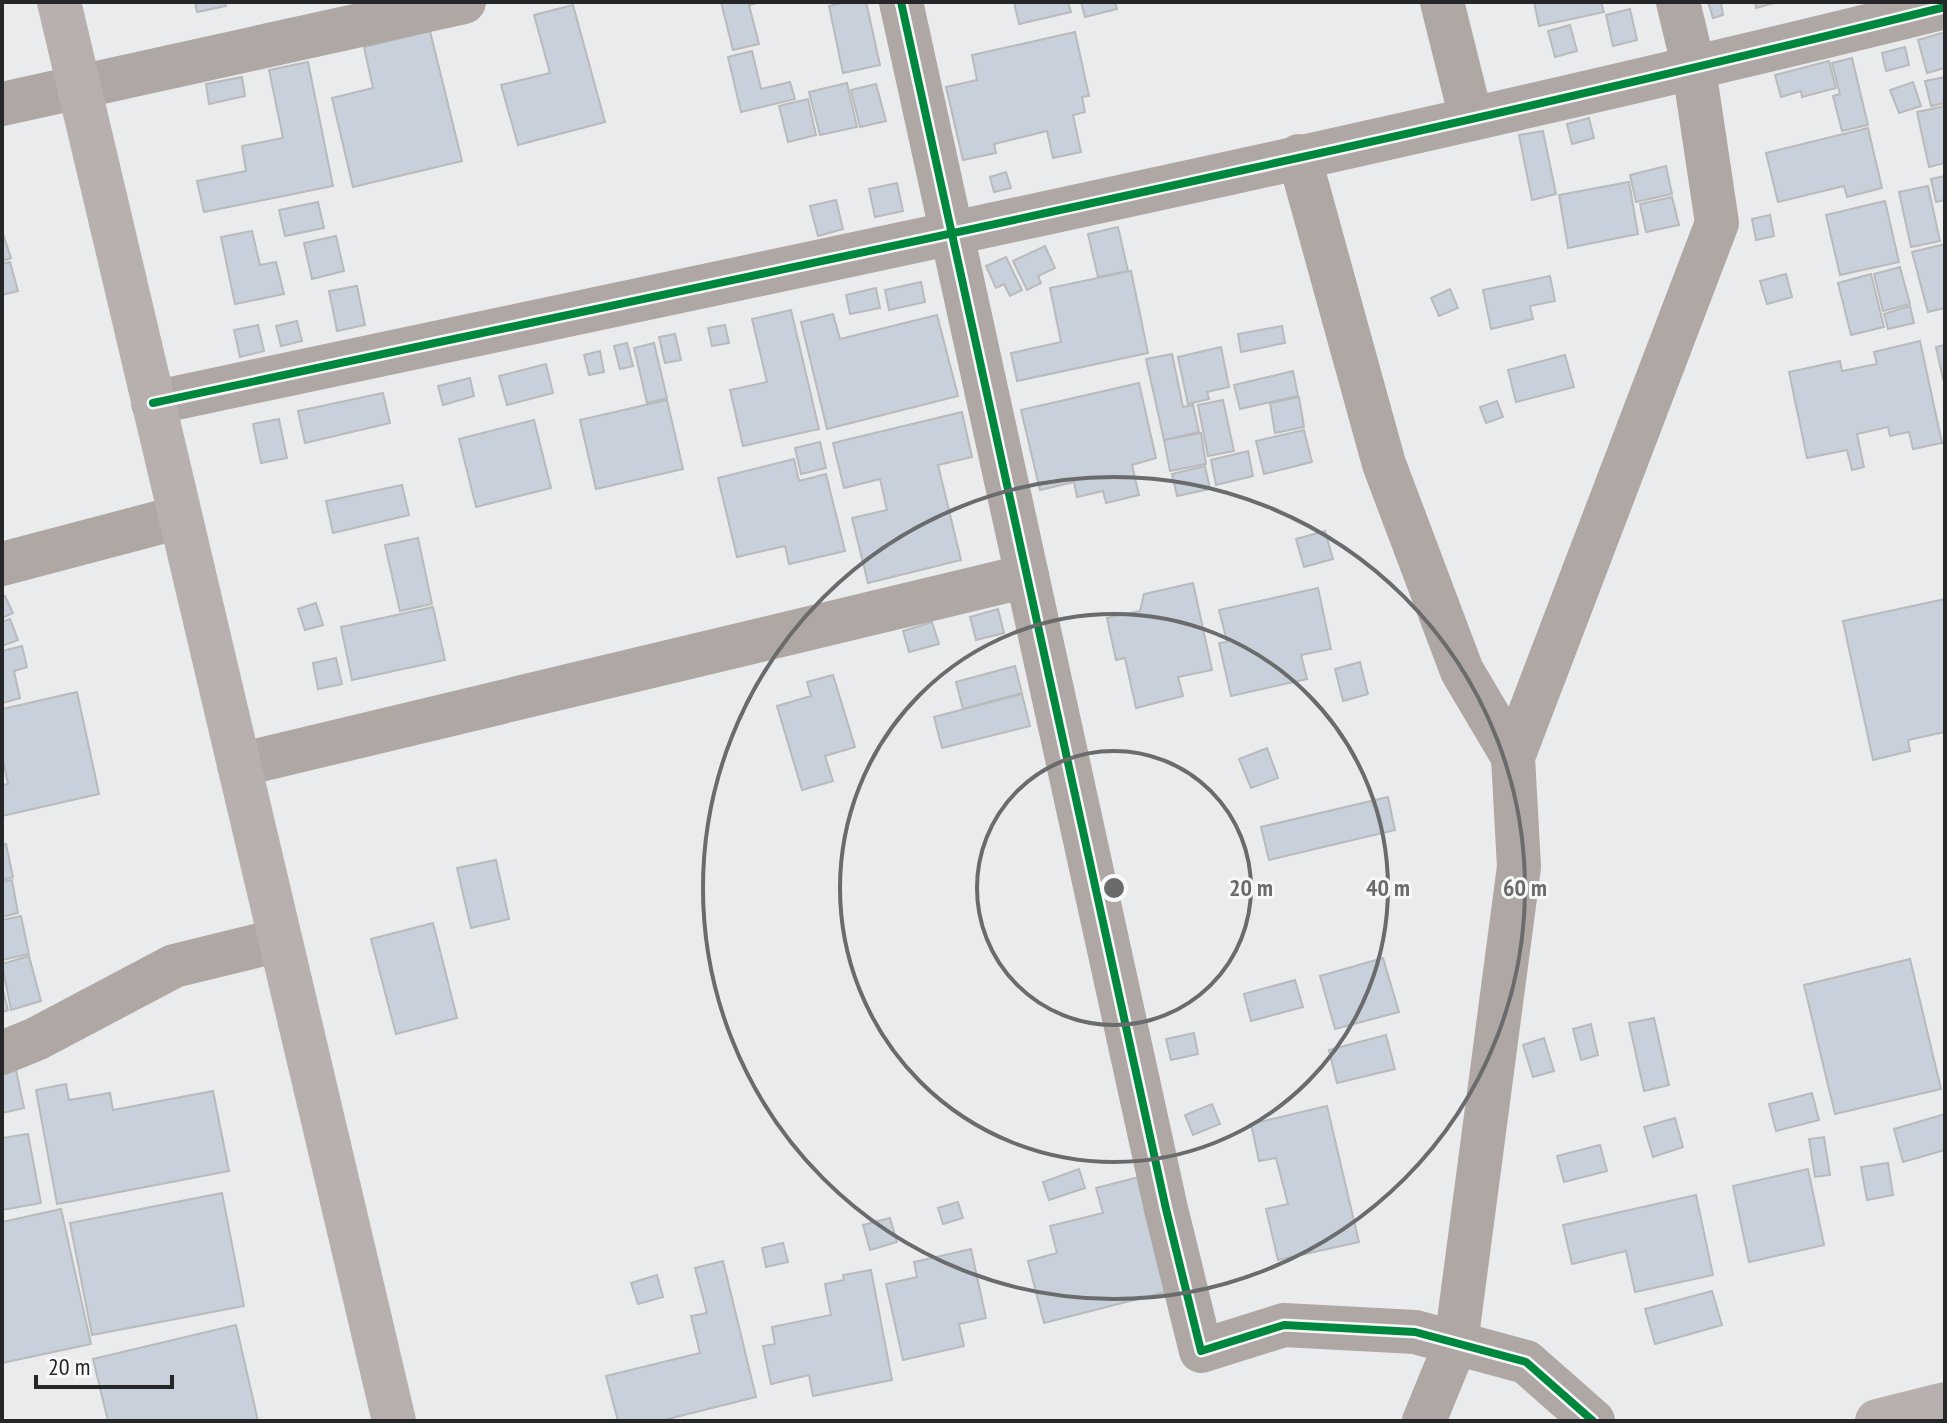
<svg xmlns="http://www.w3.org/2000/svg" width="1947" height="1423" viewBox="0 0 1947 1423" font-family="'PT Sans Narrow',sans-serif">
  <rect width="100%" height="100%" fill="#eaebec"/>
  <g fill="#c8d0db" stroke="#b9babb" stroke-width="2">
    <path d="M195,2H225L226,6L197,12Z"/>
    <path d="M721,2H761L749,5L759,44L733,50Z"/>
    <path d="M846,2H866L880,65L843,73L829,6Z"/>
    <path d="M1014,2H1068L1071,12L1019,24Z"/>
    <path d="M1081,2H1115L1117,9L1085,17Z"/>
    <path d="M1534,2H1601L1604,12L1539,26Z"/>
    <path d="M1708,2H1721L1723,15L1713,18Z"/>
    <path d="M1755,2H1778L1756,8Z"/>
    <path d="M573,5L605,122L518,145L501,85L550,73L534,15Z"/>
    <path d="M1630,9L1637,40L1613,46L1606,15Z"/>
    <path d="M1570,25L1577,51L1555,57L1548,31Z"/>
    <path d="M430,31L462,161L353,187L332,98L373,88L364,47Z"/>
    <path d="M1075,32L1089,96L1082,97L1085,112L1073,115L1081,152L1053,158L1047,131L994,144L996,153L963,160L946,87L977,80L972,55Z"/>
    <path d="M1945,32V68L1927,73L1918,40Z"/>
    <path d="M1905,47L1909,65L1886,71L1882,53Z"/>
    <path d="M752,51L761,89L790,82L795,99L741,112L728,57Z"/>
    <path d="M1852,58L1868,125L1842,131L1833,96L1840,94L1832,63Z"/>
    <path d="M1829,61L1836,88L1802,97L1801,91L1781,97L1775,75Z"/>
    <path d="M308,62L333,186L204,212L197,181L246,171L242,146L283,138L269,70Z"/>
    <path d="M242,77L245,96L209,104L206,84Z"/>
    <path d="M1945,77V103L1931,106L1925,81Z"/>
    <path d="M1913,82L1921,106L1899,113L1890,90Z"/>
    <path d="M847,83L857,127L820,135L809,92Z"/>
    <path d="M876,84L886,121L860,127L851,90Z"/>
    <path d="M808,99L816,135L788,142L779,106Z"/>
    <path d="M1945,106V163L1929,167L1917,112Z"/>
    <path d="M1589,118L1594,138L1572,144L1567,124Z"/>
    <path d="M1868,128L1882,188L1847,197L1844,186L1778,202L1766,153Z"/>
    <path d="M1543,131L1556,194L1532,200L1519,135Z"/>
    <path d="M1666,166L1672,194L1636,202L1630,175Z"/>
    <path d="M1006,172L1011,188L994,192L990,177Z"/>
    <path d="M1945,176V200L1936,202L1931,179Z"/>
    <path d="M1629,182L1638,234L1568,248L1559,195Z"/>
    <path d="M897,183L903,211L875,217L869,189Z"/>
    <path d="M1928,186L1940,241L1911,247L1899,192Z"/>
    <path d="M1672,197L1679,225L1646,232L1640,204Z"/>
    <path d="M836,200L843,229L818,236L810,206Z"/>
    <path d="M1885,201L1899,262L1840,275L1826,215Z"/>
    <path d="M318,202L324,228L285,236L279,210Z"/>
    <path d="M1770,215L1774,236L1756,240L1752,219Z"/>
    <path d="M1118,227L1128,271L1098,277L1088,234Z"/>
    <path d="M2,231L11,258L2,261Z"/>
    <path d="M252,231L260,265L276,262L284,294L235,304L221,237Z"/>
    <path d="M336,236L344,271L312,279L304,243Z"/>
    <path d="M1945,244V308L1928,312L1912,252Z"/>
    <path d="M1045,246L1055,268L1038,276L1041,283L1027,290L1013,261Z"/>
    <path d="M1006,257L1022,290L1010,296L1004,284L996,288L986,266Z"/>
    <path d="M10,262L18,291L2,295V264Z"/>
    <path d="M1900,267L1910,304L1883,311L1874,274Z"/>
    <path d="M1131,271L1148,353L1017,381L1011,353L1061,342L1050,288Z"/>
    <path d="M1786,274L1792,297L1767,304L1760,281Z"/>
    <path d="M1871,274L1884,327L1851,335L1838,283Z"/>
    <path d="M1550,276L1555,301L1530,306L1533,319L1491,329L1483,290Z"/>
    <path d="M921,282L925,302L889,310L885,290Z"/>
    <path d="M357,286L365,325L337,331L329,291Z"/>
    <path d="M876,288L880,308L850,314L846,295Z"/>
    <path d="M1450,289L1458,308L1439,316L1431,298Z"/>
    <path d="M1910,306L1914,323L1888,329L1884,314Z"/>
    <path d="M791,310L819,429L743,446L730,390L767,382L752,319Z"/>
    <path d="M833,314L840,339L937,315L958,396L827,429L801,322Z"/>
    <path d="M297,321L302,341L281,346L276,326Z"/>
    <path d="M258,325L264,351L240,357L234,330Z"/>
    <path d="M725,325L729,343L712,346L708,328Z"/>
    <path d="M1282,326L1285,343L1241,352L1238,334Z"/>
    <path d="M675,334L681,360L665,363L659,337Z"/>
    <path d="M1920,341L1942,443L1913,449L1909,432L1890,436L1888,427L1857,434L1864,467L1852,470L1847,450L1807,458L1789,372L1840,361L1842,371L1877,364L1874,352Z"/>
    <path d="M627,343L633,366L620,369L614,346Z"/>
    <path d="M654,343L667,398L647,403L634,348Z"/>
    <path d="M1945,345V379H1943L1936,347Z"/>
    <path d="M1221,347L1229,387L1207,392L1209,399L1188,404L1178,357Z"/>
    <path d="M600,351L604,372L589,375L584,355Z"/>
    <path d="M1172,354L1183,407L1193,405L1199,432L1164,440L1146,359Z"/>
    <path d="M1565,355L1574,387L1516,402L1508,370Z"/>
    <path d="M546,364L553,393L507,405L499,376Z"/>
    <path d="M1293,371L1298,396L1240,409L1234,385Z"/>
    <path d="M470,378L474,396L443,405L438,386Z"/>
    <path d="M1139,383L1156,458L1132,465L1139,495L1106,503L1103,491L1077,497L1074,482L1040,490L1021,410Z"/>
    <path d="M383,393L390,423L305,443L298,411Z"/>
    <path d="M1299,397L1304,427L1275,433L1270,403Z"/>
    <path d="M667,400L683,469L596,489L580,420Z"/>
    <path d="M1223,400L1234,451L1208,456L1198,405Z"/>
    <path d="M1497,401L1503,417L1486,423L1480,407Z"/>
    <path d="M962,412L972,457L938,465L961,560L868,583L852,518L887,510L880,479L844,488L833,443Z"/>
    <path d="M279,419L287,458L261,463L253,424Z"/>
    <path d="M534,420L551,488L476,507L459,439Z"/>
    <path d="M1304,430L1312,462L1264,474L1256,441Z"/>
    <path d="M1201,433L1206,464L1170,471L1164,440Z"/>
    <path d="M820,442L826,468L801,474L795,448Z"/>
    <path d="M1248,451L1253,476L1216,485L1211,460Z"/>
    <path d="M794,459L799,481L826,474L845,551L789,564L785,546L737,557L718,478Z"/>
    <path d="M1205,466L1210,489L1177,496L1172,474Z"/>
    <path d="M402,485L409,515L333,533L326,501Z"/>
    <path d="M1325,531L1333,559L1304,567L1296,539Z"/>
    <path d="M418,538L432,604L400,611L385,545Z"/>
    <path d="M1193,583L1212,670L1178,677L1183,696L1136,708L1125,658L1116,660L1107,618L1140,611L1144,594Z"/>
    <path d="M1318,588L1331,649L1301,655L1307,679L1231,696L1219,643L1227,642L1219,610Z"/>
    <path d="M5,596L13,613L2,618V598Z"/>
    <path d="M1945,599V732L1908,740L1910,751L1873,760L1843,621Z"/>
    <path d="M316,603L323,625L305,630L298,609Z"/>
    <path d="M433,607L445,660L352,680L341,627Z"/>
    <path d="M998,609L1004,633L976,640L970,617Z"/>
    <path d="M10,619L18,640L2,646V622Z"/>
    <path d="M932,622L939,644L909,652L903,631Z"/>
    <path d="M22,646L27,667L14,671L20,698L3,703L2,651Z"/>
    <path d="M336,658L342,684L318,689L313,663Z"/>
    <path d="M1360,662L1368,694L1343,701L1335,669Z"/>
    <path d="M1015,666L1022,693L963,709L956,682Z"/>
    <path d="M833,675L855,747L825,756L833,781L802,790L777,706L811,696L807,682Z"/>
    <path d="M77,692L99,794L2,816V785L8,784L2,756V709Z"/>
    <path d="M1022,694L1030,726L942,748L934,717Z"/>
    <path d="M1267,748L1278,778L1251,788L1239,759Z"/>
    <path d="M1388,797L1395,830L1269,860L1261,827Z"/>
    <path d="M6,844L13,877L2,880V845Z"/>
    <path d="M496,860L509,919L471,928L457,868Z"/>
    <path d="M12,880L18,913L2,917V882Z"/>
    <path d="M21,916L29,954L2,960V920Z"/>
    <path d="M433,923L457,1018L396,1034L371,939Z"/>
    <path d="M29,956L41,1001L11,1010L2,964Z"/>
    <path d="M1383,958L1399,1012L1335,1029L1320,976Z"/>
    <path d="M1910,959L1941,1089L1835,1114L1804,985Z"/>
    <path d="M1295,980L1303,1007L1251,1021L1244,994Z"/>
    <path d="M2,986L8,1010L2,1012Z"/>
    <path d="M1654,1018L1669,1085L1644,1091L1629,1023Z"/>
    <path d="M1591,1024L1598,1055L1581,1060L1573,1029Z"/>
    <path d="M1194,1033L1198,1054L1171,1060L1166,1039Z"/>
    <path d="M1386,1035L1395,1069L1337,1083L1329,1050Z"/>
    <path d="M1544,1038L1554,1071L1533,1077L1523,1045Z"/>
    <path d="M15,1065L24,1108L2,1113V1068Z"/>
    <path d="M66,1084L69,1100L110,1093L113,1110L213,1091L229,1171L57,1204L36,1090Z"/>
    <path d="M1812,1093L1819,1120L1776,1131L1769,1104Z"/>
    <path d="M1212,1104L1220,1124L1193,1135L1185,1115Z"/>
    <path d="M1327,1106L1359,1242L1278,1260L1266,1209L1288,1204L1276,1158L1259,1161L1251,1124Z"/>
    <path d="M1945,1114V1150L1903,1162L1894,1129Z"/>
    <path d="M1675,1118L1683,1147L1653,1157L1644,1127Z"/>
    <path d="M28,1134L41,1203L2,1210V1138Z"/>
    <path d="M1824,1137L1830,1175L1815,1177L1809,1139Z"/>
    <path d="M1600,1145L1607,1171L1564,1182L1557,1156Z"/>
    <path d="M1888,1163L1893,1195L1867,1200L1861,1167Z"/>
    <path d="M1079,1169L1085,1188L1049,1200L1043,1182Z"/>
    <path d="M1808,1169L1824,1245L1749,1262L1733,1186Z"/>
    <path d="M1139,1177L1169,1291L1044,1323L1028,1261L1057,1253L1050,1226L1103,1213L1096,1188Z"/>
    <path d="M222,1193L244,1306L92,1335L70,1223Z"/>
    <path d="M1696,1195L1713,1275L1635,1292L1626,1251L1572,1264L1563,1225Z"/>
    <path d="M958,1202L963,1218L943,1224L938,1208Z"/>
    <path d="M61,1209L91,1344L2,1363V1222Z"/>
    <path d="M890,1218L897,1242L870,1250L863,1225Z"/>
    <path d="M783,1243L788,1262L766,1267L762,1248Z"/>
    <path d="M971,1249L986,1318L959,1324L964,1346L903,1360L886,1284L917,1277L914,1262Z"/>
    <path d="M723,1261L756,1397L660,1421H618L606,1376L700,1353L691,1316L707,1313L695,1268Z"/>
    <path d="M871,1270L892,1380L813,1396L809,1375L771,1384L763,1346L775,1344L772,1327L831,1315L825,1284L844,1280L843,1275Z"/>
    <path d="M657,1275L663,1297L638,1304L631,1283Z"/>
    <path d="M1712,1291L1722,1325L1655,1344L1645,1309Z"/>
    <path d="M236,1325L258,1421H108L93,1359Z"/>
  </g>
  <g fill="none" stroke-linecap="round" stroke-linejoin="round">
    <g stroke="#aea7a4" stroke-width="44">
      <path d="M901,2L1166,1209L1201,1351L1284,1325L1415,1332L1526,1362L1593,1421"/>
      <path d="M1442,2L1471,118"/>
      <path d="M2,104L464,2"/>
      <path d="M1299,156L1384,464L1462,671L1513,757"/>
      <path d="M153,403C751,275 1351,154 1945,7"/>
      <path d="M2,564L180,517"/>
      <path d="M239,765L1027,576"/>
      <path d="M2,1053L36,1039L174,966L280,940"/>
      <path d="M1424,1421L1456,1343L1519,867L1513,757L1717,223L1694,69L1678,2"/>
    </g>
    <g stroke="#b7b0af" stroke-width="44">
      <path d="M59,2L394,1421"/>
      <path d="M1877,1421L1945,1404"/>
    </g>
    <g stroke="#f6f8fa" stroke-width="13">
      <g id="cycleway">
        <path d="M901,2L1166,1209L1201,1351L1284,1325L1415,1332L1526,1362L1593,1421"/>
        <path d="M153,403C751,275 1351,154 1945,7"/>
      </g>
    </g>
    <use href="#cycleway" stroke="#00873e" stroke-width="8"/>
  </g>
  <g fill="none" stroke="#6a6b6c" stroke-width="4">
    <circle cx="1114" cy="888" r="137"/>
    <circle cx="1114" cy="888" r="274"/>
    <circle cx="1114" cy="888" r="411"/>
  </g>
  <circle cx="1114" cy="888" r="12" fill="#6a6b6c" stroke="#f6f8fa" stroke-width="4"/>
  <g font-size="24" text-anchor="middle" font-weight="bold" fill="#6a6b6c" stroke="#f6f8fa" stroke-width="6" stroke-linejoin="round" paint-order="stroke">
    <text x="1251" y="896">20 m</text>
    <text x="1388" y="896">40 m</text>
    <text x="1525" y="896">60 m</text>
  </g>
  <rect width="1947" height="1423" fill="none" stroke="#252627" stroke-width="8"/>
  <path d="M36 1375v12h136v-12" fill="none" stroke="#252627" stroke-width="4"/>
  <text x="48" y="1375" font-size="24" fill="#252627" stroke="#f6f8fa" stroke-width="6" paint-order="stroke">20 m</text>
</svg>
